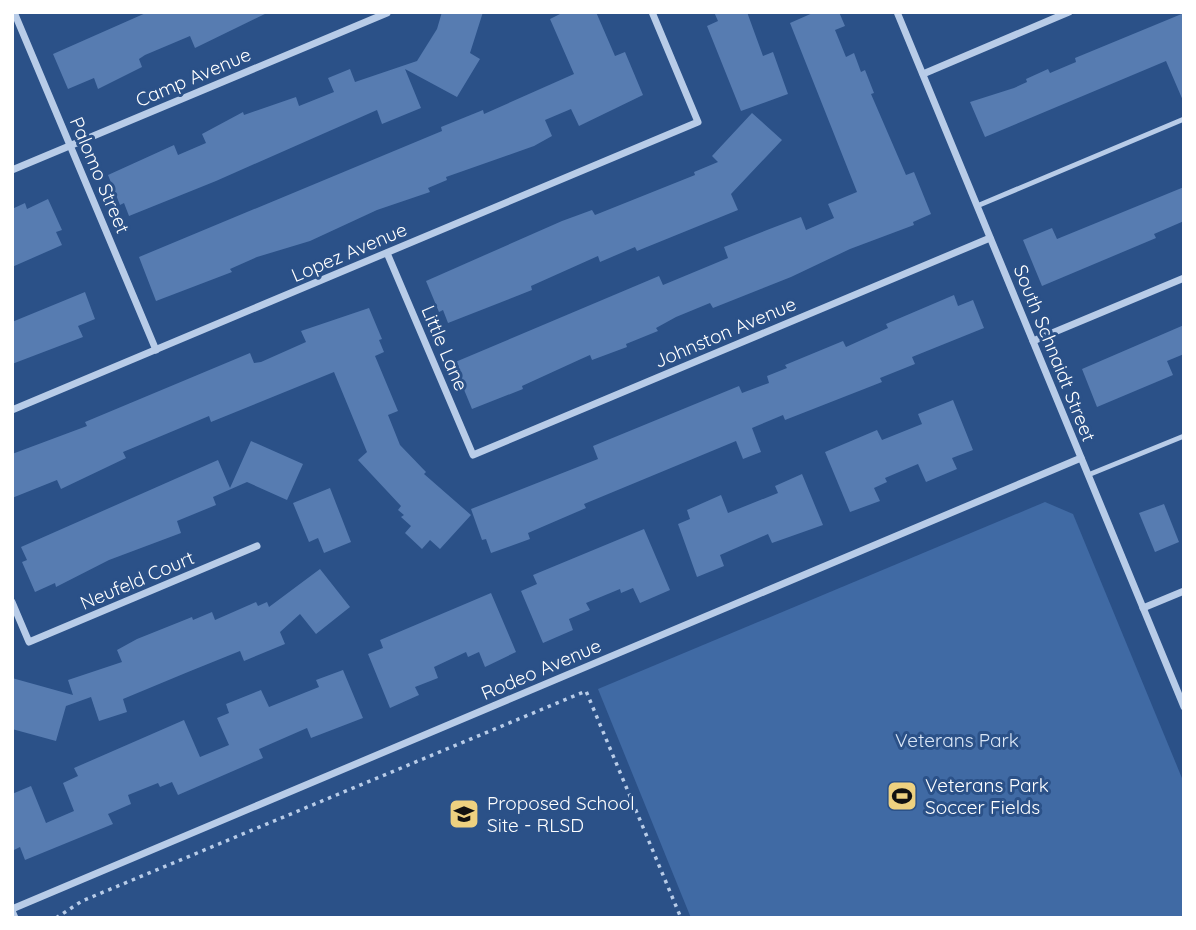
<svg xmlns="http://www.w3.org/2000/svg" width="1196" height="930" viewBox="0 0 1196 930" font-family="Quicksand,sans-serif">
  <rect width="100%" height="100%" fill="#2b5188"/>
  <path fill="#406aa4" d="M1045,502L1073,514L1184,783V918H691L598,689Z"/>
  <g fill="#577cb1">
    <path d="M148,12H267V13L195,48L190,36L145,55L139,59L142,67L98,89L94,78L68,89L53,54Z"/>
    <path d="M442,12H483L470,53L480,59L457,97L405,69L421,108L382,124L377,110L216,181L129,216L124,203L120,205L108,175L174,145L178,155L206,143L202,134L243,112L244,115L296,97L299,106L334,92L328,78L350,69L355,82L417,61L437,29Z"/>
    <path d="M564,12H596L615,56L625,52L643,95L579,126L571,109L545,120L552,136L534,146L446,177L447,180L428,188L430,192L377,210L310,241L257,257L230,269L232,272L156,301L139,257L442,131L441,127L483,110L484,114L574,74L550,19Z"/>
    <path d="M714,12H747L763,56L773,52L788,94L741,111L707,26L718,21Z"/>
    <path d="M815,12H839L845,26L835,30L846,57L854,53L861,72L865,70L874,93L871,94L906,175L914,172L931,214L913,222L914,225L850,249L791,277L713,308L710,303L676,317L656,328L658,331L626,344L627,347L592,360L590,355L581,359L522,386L523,389L472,409L453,363L659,276L663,285L728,258L724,247L767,230L801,217L806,230L834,218L828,204L857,192L790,23Z"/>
    <path d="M1184,13V103L1166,61L985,137L970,102L1014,88L1027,82L1026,79L1048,69L1050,73L1076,62L1075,58Z"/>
    <path d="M752,113L782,140L731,194L738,210L637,251L635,247L600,262L598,256L531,286L532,290L448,323L443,310L439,312L426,281L562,221L592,210L595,215L695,175L694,172L718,162L712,156Z"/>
    <path d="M1184,187V221L1154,234L1156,238L1042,286L1023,240L1052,228L1057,239Z"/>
    <path d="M48,199L62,230L56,232L62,245L12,267V209L25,203L27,209Z"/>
    <path d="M85,292L95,319L78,326L83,337L12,364V322Z"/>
    <path d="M954,295L958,306L973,300L984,328L912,357L915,364L880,378L882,382L785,420L783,415L752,428L761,452L743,459L736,441L584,504L586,508L528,533L530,539L491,553L486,539L482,540L471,509L598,459L593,446L739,386L742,393L769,383L767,376L787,368L785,365L843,341L846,347L888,328L886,324Z"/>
    <path d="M369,308L382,339L379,340L384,352L375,356L398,411L388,415L400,445L426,472L424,474L471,515L440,549L430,540L422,549L405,533L411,526L401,517L404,515L398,510L401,506L358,460L367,452L334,372L211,422L209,416L123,452L126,458L61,489L57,480L12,498V454L87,426L85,422L250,353L254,363L261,362L306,342L301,331Z"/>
    <path d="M1184,325V354L1167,361L1173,375L1097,407L1082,369Z"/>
    <path d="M953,400L973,450L952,458L957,469L926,482L918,464L885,478L887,482L874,488L880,501L850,512L825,452L877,430L882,440L922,424L918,414Z"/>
    <path d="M251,441L303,464L287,500L247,482L213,497L216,505L177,521L181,533L109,560L56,587L55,583L35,592L22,562L27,560L21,547L218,460L230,488Z"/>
    <path d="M802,474L823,525L772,543L768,534L720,555L724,566L697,577L678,524L690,519L687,510L721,495L728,513L778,493L775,486Z"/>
    <path d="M330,488L351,542L324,553L318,538L309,542L293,503Z"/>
    <path d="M1164,504L1179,542L1155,552L1139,513Z"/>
    <path d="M644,529L670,590L640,603L633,588L621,593L620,589L586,603L590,610L569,619L573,630L543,643L521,591L537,584L533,575Z"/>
    <path d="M320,569L350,607L316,634L300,614L280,632L285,644L244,661L240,651L188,672L123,699L127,712L99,721L91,697L66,706L56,741L12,729V678L73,695L68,680L122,662L117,650L137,639L192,617L193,620L212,612L215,620L256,602L258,606L267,602L269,607Z"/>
    <path d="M491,593L516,652L485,667L479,652L468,657L466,652L434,667L438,678L415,687L419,695L390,708L368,654L383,648L380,640Z"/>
    <path d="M343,670L363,718L311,738L307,728L259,749L263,758L178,795L172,782L160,787L158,783L128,795L131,804L108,814L113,824L25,860L20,847L12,851V794L31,786L46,823L74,811L63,783L78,776L74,768L184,720L200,757L229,745L217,718L229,713L226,704L261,690L269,707L319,687L316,680Z"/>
  </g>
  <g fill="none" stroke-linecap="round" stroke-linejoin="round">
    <path stroke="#b8cce8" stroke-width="3.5" stroke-dasharray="3.5 5" stroke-linecap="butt" d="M56,918L82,901L586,691L681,918"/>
    <g stroke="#b8cce8" stroke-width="5">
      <path d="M977,206L1184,119"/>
      <path d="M1088,475L1184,436"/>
    </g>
    <g stroke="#b8cce8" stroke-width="7">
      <path d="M14,12L156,350"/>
      <path d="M897,12L1184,707"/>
      <path d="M923,74L1069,12"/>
      <path d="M12,170L387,13"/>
      <path d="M387,253L473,455L990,238"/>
      <path d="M1033,341L1184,278"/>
      <path d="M12,410L698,122L652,12"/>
      <path d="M12,602L29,642L257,546"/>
      <path d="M1143,608L1184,591"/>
      <path d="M12,909L1081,458"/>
      <path d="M12,911L15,918"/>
    </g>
  </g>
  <defs>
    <g id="stadium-square" transform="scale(1.575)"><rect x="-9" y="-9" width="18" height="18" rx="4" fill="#eed180" stroke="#2b5188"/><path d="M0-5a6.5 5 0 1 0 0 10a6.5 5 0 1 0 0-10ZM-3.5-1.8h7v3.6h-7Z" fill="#111"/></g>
    <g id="school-square" transform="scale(1.575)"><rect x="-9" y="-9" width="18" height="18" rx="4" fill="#eed180" stroke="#2b5188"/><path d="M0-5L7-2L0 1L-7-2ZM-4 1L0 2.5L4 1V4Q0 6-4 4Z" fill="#111"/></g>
  </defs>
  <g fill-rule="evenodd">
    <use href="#stadium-square" x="902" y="796"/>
    <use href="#school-square" x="464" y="814"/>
  </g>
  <g text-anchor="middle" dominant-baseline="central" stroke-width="6" stroke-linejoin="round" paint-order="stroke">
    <g font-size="19" fill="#fff" stroke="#2b5188">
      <text transform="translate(193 77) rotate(-23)">Camp Avenue</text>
      <text transform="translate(100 175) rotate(67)">Palomo Street</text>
      <text transform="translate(349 252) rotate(-23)">Lopez Avenue</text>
      <text transform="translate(725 332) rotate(-23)">Johnston Avenue</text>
      <text transform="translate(445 348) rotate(67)">Little Lane</text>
      <text transform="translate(1055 353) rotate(68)">South Schnaidt Street</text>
      <text transform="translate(137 580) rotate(-23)">Neufeld Court</text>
      <text transform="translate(541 669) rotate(-23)">Rodeo Avenue</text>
    </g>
    <g font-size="19" fill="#dbe7f7" stroke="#2b5188">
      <text x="957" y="740">Veterans Park</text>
    </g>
    <g font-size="19" fill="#fff" stroke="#2b5188" text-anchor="start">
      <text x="925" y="785">Veterans Park<tspan x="925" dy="22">Soccer Fields</tspan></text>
      <text x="487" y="803">Proposed School<tspan x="487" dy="22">Site - RLSD</tspan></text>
    </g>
  </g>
  <rect width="1196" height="930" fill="none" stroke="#ffffff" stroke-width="28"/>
</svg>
